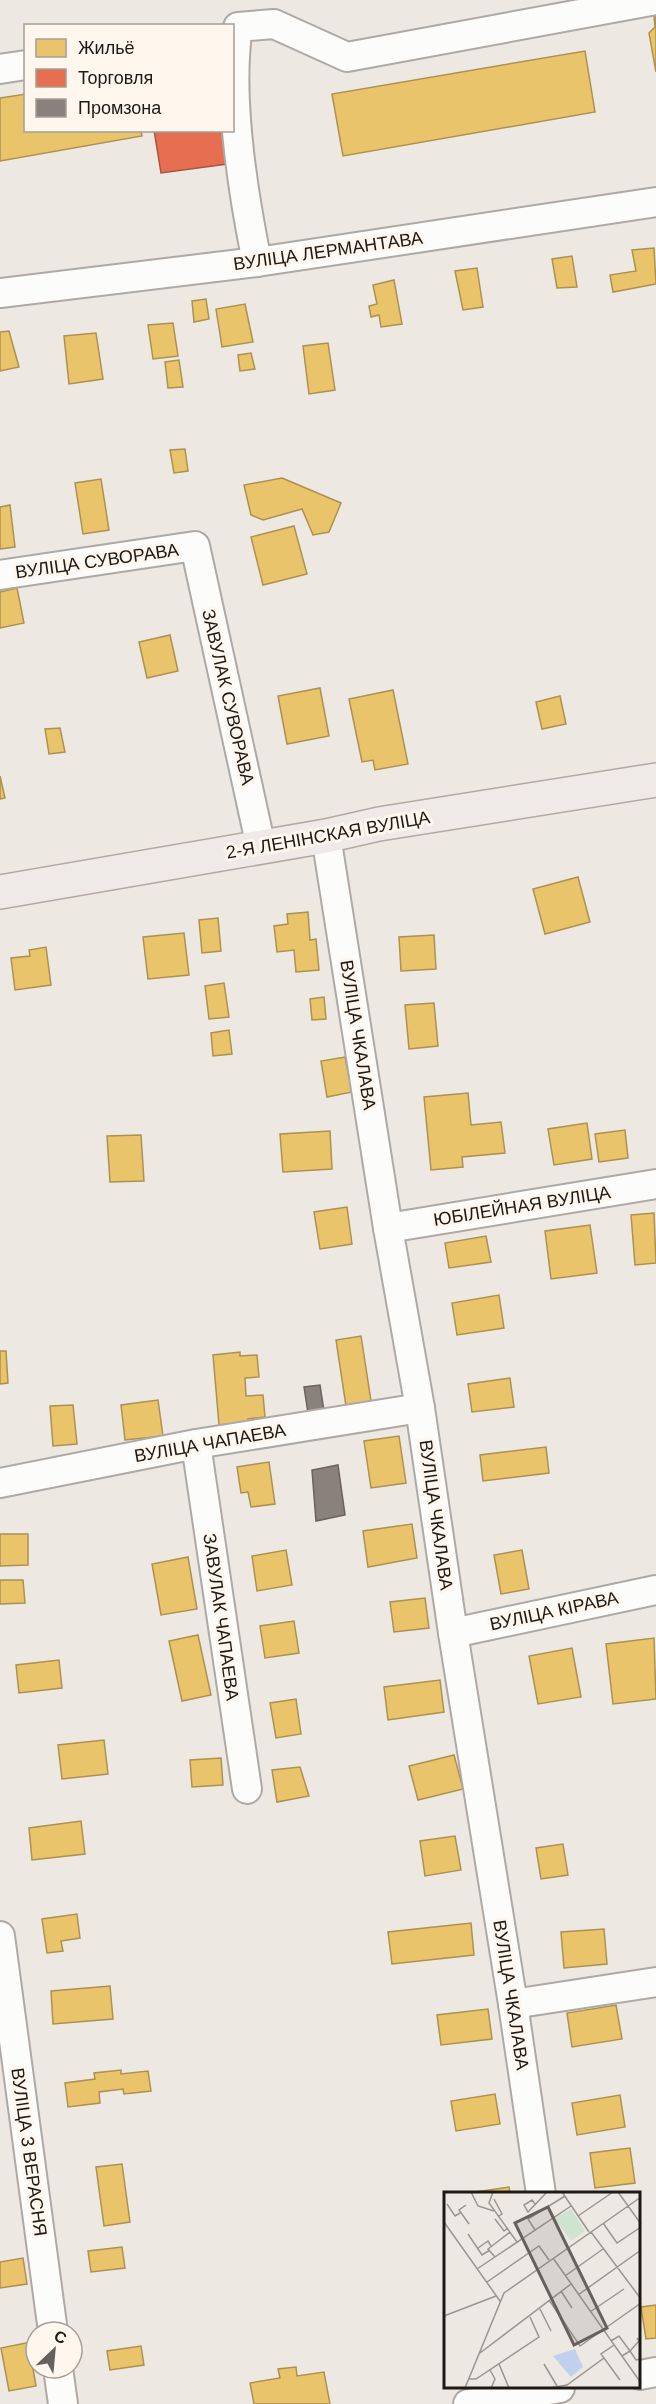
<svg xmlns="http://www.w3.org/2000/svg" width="656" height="2404" viewBox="0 0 656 2404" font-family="Arial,sans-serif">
  <rect width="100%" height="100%" fill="#eee8e3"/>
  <g fill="#e9c46a" stroke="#ac9150" stroke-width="1.5">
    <path d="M654,16H656V72L649,33L655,27Z"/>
    <path d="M585,51L595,112L343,156L332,94Z"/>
    <path d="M26,94V130H141L142,136L0,161V98Z"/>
    <path d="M654,248L656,284L613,292L610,275L636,271L632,250Z"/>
    <path d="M572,256L577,287L557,288L552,259Z"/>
    <path d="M477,268L483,307L463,310L455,271Z"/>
    <path d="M394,280L402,324L381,327L379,315L371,317L369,306L377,304L373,285Z"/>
    <path d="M206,299L209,319L194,322L192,301Z"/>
    <path d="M245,304L253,342L222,347L216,309Z"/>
    <path d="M173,323L178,356L153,359L148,325Z"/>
    <path d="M9,331L19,367L0,371V332Z"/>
    <path d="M96,333L103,379L69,384L64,336Z"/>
    <path d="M328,343L335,390L309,394L303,346Z"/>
    <path d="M251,353L255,369L240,371L238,355Z"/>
    <path d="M179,360L183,387L168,388L165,362Z"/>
    <path d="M185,449L188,471L174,473L170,450Z"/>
    <path d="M282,478L341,503L329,532L313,535L302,509L263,520L251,515L244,485Z"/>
    <path d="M101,479L109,530L83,534L75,483Z"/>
    <path d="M10,505L15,547L0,549V507Z"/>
    <path d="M294,526L307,574L263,585L251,537Z"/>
    <path d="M17,588L24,623L0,628V592Z"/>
    <path d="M170,635L178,671L147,678L139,642Z"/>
    <path d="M320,688L329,736L287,744L278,696Z"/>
    <path d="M393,690L408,764L375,770L373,760L362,762L349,699Z"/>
    <path d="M560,696L566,724L542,729L536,702Z"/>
    <path d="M60,728L65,752L49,754L45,729Z"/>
    <path d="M0,776L5,798L0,799Z"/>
    <path d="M578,877L590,922L545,934L533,889Z"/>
    <path d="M308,912L310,940L316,939L319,970L296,972L294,950L277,952L274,926L288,924L287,914Z"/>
    <path d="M218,918L221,951L202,953L199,920Z"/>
    <path d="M184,933L189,975L148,979L143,937Z"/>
    <path d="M434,935L436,969L401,971L399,937Z"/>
    <path d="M46,947L51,985L15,990L11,958L30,956L29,950Z"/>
    <path d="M224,983L229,1017L209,1019L205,986Z"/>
    <path d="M324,997L326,1019L312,1020L310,999Z"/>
    <path d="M434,1003L438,1046L409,1049L405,1005Z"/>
    <path d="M229,1030L232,1054L213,1056L211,1033Z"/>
    <path d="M345,1057L352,1092L327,1097L321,1061Z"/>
    <path d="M468,1093L471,1125L501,1122L505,1153L462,1157L463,1167L431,1170L424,1097Z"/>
    <path d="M587,1123L592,1159L554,1165L548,1129Z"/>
    <path d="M625,1130L628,1158L599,1162L595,1134Z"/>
    <path d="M330,1131L332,1169L283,1172L280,1134Z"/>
    <path d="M141,1135L144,1181L110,1182L107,1136Z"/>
    <path d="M347,1207L352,1244L320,1249L314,1212Z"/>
    <path d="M654,1213L656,1263L635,1265L631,1215Z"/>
    <path d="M590,1225L597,1273L551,1279L545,1231Z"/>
    <path d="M486,1236L491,1262L449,1268L445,1243Z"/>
    <path d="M499,1295L504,1328L457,1335L452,1303Z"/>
    <path d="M361,1336L371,1401L346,1406L336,1340Z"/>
    <path d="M0,1351H6L8,1383L0,1384Z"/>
    <path d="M240,1352V1356L257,1355L259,1377L245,1378L246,1396L263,1395L265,1417L248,1419V1422L219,1425L213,1355Z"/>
    <path d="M510,1378L514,1407L472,1412L468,1384Z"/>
    <path d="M158,1400L163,1436L125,1440L121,1405Z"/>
    <path d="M73,1405L77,1444L53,1446L50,1406Z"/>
    <path d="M399,1436L406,1483L371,1488L364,1441Z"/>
    <path d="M546,1447L549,1473L483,1481L480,1455Z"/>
    <path d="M269,1462L275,1504L251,1507L248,1492L241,1493L237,1467Z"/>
    <path d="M412,1524L417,1558L368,1567L363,1531Z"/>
    <path d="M0,1534H28V1565L0,1566Z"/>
    <path d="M286,1550L292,1585L257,1591L252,1556Z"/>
    <path d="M522,1550L529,1589L501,1594L494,1555Z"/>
    <path d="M188,1557L197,1609L161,1615L152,1564Z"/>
    <path d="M0,1580H23L25,1603L0,1604Z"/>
    <path d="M425,1598L429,1628L394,1632L390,1602Z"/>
    <path d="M294,1621L299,1653L265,1658L260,1626Z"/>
    <path d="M198,1635L211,1695L182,1701L169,1641Z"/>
    <path d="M654,1638L656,1699L613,1704L606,1644Z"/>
    <path d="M572,1648L581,1697L538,1704L529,1656Z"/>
    <path d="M59,1660L62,1688L19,1693L16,1665Z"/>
    <path d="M440,1680L444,1712L388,1720L384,1687Z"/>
    <path d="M296,1699L301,1734L276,1738L270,1703Z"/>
    <path d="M104,1740L108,1774L62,1779L58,1745Z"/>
    <path d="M454,1755L463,1789L418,1800L409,1766Z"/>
    <path d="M221,1758L223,1785L192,1787L190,1760Z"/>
    <path d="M300,1767L309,1796L277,1802L272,1770Z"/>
    <path d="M81,1821L85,1854L32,1860L29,1828Z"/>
    <path d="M455,1836L461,1870L425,1876L420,1841Z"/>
    <path d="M563,1844L568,1875L541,1879L536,1848Z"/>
    <path d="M77,1914L80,1938L61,1941L63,1951L47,1953L42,1919Z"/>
    <path d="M471,1923L474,1955L392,1964L388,1932Z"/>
    <path d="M604,1929L607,1964L564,1968L561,1932Z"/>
    <path d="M110,1986L113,2019L53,2024L51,1991Z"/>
    <path d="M616,2005L622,2039L572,2047L567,2013Z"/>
    <path d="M488,2009L492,2039L441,2045L437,2015Z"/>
    <path d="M121,2070V2074L148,2071L151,2091L124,2094L123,2089L99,2092L100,2103L68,2107L65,2083L95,2079L94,2073Z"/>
    <path d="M495,2094L500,2124L456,2131L451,2101Z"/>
    <path d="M620,2095L625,2127L577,2135L572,2103Z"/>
    <path d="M630,2148L635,2183L595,2188L590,2153Z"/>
    <path d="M122,2164L130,2222L104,2226L96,2167Z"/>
    <path d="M509,2187L510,2194H469V2193Z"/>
    <path d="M122,2247L125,2268L91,2272L88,2251Z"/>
    <path d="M23,2258L27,2284L0,2288V2262Z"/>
    <path d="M656,2305V2338L646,2339L641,2307Z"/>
    <path d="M36,2341V2362L32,2363L36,2386L9,2391L1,2348Z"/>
    <path d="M141,2346L144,2365L110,2370L107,2351Z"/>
    <path d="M296,2367L297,2376L324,2372L330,2404H254L250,2383L280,2378L278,2369Z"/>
  </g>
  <path fill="#e76f51" stroke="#aa553f" stroke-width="1.5" d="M154,130H222L227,164L161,173Z"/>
  <g fill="#8a817c" stroke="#69625d" stroke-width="1.5">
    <path d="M320,1385L324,1411L308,1413L304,1387Z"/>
    <path d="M338,1465L345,1515L316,1521L312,1470Z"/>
  </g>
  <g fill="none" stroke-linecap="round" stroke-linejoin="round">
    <g stroke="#aea9a5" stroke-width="32">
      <g id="minor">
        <path d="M0,69L26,65"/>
        <path d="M257,262C243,193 227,96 238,27L274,24L347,57L656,0"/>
        <path d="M0,293L257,262L656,202"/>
        <path d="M0,575L195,546L261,847"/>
        <path d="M326,836L388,1228L420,1408L453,1633L513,2004L541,2194"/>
        <path d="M388,1228L656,1184"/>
        <path d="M196,1444L247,1789"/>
        <path d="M0,1483L196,1444L420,1408"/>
        <path d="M453,1633L656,1590"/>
        <path d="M0,1936L53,2332"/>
        <path d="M513,2004L656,1982"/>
        <path d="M58,2368L63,2404"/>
        <path d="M640,2375L656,2372"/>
        <path d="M468,2404L560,2388"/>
      </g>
    </g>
    <g stroke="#b4a8a4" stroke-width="36">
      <path id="major" d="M0,892L326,836L379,824L656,780"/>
    </g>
    <use href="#minor" stroke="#fcfcfb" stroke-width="28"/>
    <use href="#major" stroke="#efe9e7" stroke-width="33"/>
  </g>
  <g text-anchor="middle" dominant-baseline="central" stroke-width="6" stroke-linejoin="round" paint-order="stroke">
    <g font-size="18" fill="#1d1915" stroke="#fff6ee">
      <text transform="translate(328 251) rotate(-8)">ВУЛІЦА ЛЕРМАНТАВА</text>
      <text transform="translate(97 561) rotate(-8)">ВУЛІЦА СУВОРАВА</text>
      <text transform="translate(228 697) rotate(77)">ЗАВУЛАК СУВОРАВА</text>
      <text transform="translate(328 835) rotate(-10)">2-Я ЛЕНІНСКАЯ ВУЛІЦА</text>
      <text transform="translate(358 1035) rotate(81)">ВУЛІЦА ЧКАЛАВА</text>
      <text transform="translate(522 1206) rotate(-9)">ЮБІЛЕЙНАЯ ВУЛІЦА</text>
      <text transform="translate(210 1443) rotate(-10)">ВУЛІЦА ЧАПАЕВА</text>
      <text transform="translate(436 1515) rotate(82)">ВУЛІЦА ЧКАЛАВА</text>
      <text transform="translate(554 1611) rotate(-12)">ВУЛІЦА КІРАВА</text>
      <text transform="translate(221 1617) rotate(82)">ЗАВУЛАК ЧАПАЕВА</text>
      <text transform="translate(511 1995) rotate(81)">ВУЛІЦА ЧКАЛАВА</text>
      <text transform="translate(29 2152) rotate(82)">ВУЛІЦА 3 ВЕРАСНЯ</text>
    </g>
  </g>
  <g transform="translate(444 2192)">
    <rect width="196" height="196" fill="#eee8e3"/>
    <path d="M127,17L141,39L127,49L110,26Z" fill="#cfe4d0"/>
    <path d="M131,157L139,175L127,185L109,164Z" fill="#c1d0ee"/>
    <path fill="none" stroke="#9a9591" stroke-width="1.5" d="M27,0L34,14L50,19M49,0L45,11L73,50M118,0L145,40M174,0L197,32M50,7L58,22L55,24M3,12L11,24L16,21M91,12L88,8L80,13L84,20L103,0M22,13L15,18L25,32M134,24L169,0M51,27L60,39L64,36M0,30L56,109M159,31L173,51L197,35M91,38L84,27L121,4M147,40L197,107M24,42L38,63L46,58M34,56L44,49L47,54M51,65L44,57L66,40M109,66L197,191M33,77L127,14M121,84L159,57M43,90L95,54L105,68M117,99L128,116M134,103L197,58M105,108L136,154L197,111M96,117L107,139M146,120L180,97M0,124L52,104M193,146L195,149L186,159L192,168L197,167M167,149L175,144L186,159L178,164M36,161L127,92M160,166L157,162L170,153M55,172L65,196M100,172L113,194M46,178L51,187L47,196M25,187H32L95,145L86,125M21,196L60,101L197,5M105,196L123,193L160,166L176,188"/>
    <path fill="#66615d" fill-opacity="0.15" stroke="#66615d" stroke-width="3" d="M104,15L163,136L130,153L71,31Z"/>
    <rect width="196" height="196" fill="none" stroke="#1d1915" stroke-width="3"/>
  </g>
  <rect x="24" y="24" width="210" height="108" fill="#fff6ee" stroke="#a59e97" stroke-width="1.5"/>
  <rect x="36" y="39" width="30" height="18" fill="#e9c46a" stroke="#a59e97" stroke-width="1.5"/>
  <text x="78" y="54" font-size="18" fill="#1d1915">Жильё</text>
  <rect x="36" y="69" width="30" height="18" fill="#e76f51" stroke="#a59e97" stroke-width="1.5"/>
  <text x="78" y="84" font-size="18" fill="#1d1915">Торговля</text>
  <rect x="36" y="99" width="30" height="18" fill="#8a817c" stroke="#a59e97" stroke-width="1.5"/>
  <text x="78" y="114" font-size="18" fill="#1d1915">Промзона</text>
  <g transform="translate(54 2350) rotate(26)"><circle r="28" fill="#fff6ee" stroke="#a59e97" stroke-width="1.5"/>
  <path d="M0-4.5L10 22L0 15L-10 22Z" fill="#66615d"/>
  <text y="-9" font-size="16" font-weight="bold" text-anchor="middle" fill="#1d1915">С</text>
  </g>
</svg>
